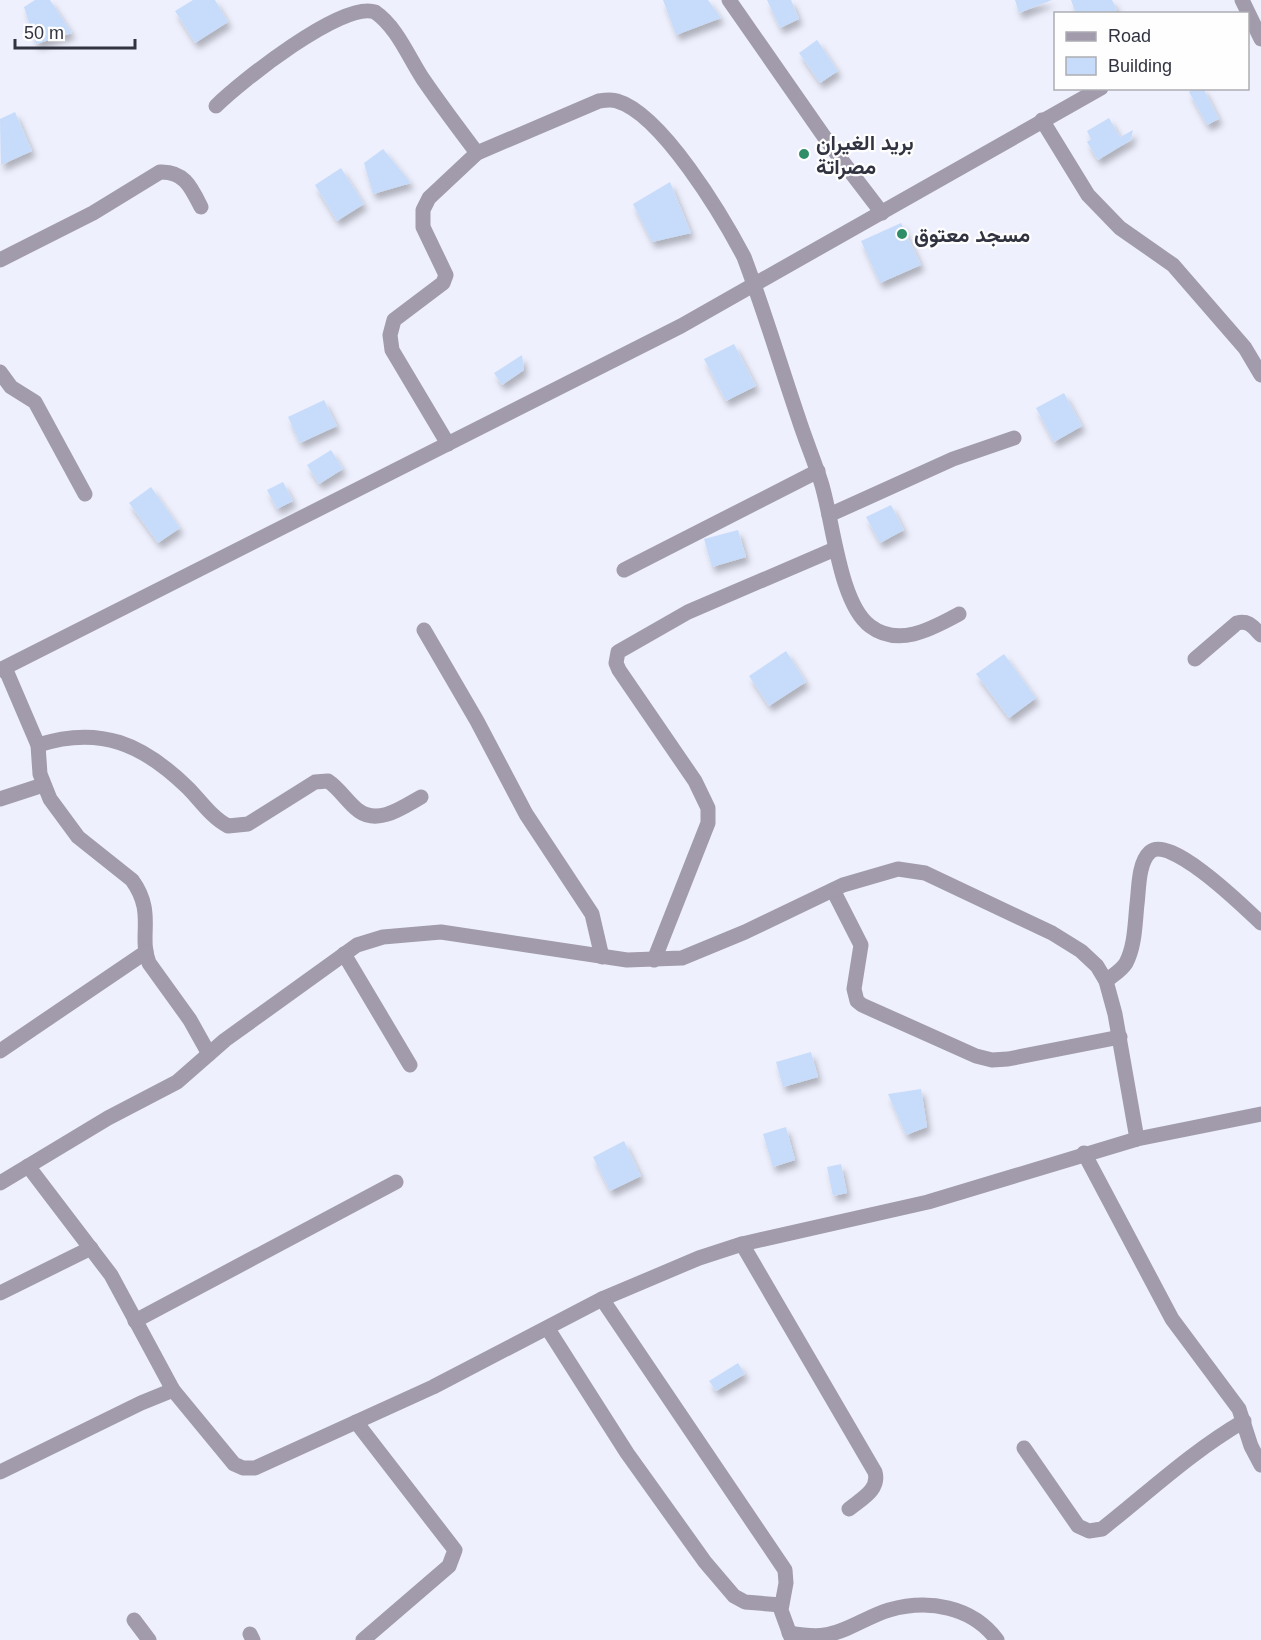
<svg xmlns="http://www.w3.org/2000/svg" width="1261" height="1640" viewBox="0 0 1261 1640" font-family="Arial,Vazirmatn,sans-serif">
  <defs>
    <filter id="shadow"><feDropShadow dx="3.5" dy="6" stdDeviation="3" flood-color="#0004"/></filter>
  </defs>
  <rect width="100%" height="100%" fill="#eef0fe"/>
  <g fill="#c7dcfa" filter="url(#shadow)">
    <path d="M35,0H50L72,33L36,44L24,7Z"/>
    <path d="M193,0H215L228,22L195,43L175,11Z"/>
    <path d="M663,0H708L721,18L676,35Z"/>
    <path d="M767,0H791L799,19L780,28Z"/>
    <path d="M1015,0H1052L1019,13Z"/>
    <path d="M1071,0H1112L1117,10L1110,14H1076Z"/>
    <path d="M817,40L838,71L820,83L799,53Z"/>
    <path d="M1194,88H1203L1219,119L1207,125L1189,92Z"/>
    <path d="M15,112L32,151L1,165L0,119Z"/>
    <path d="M1109,118L1120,137L1133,130L1131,140L1098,160L1087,142L1091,139L1087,131Z"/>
    <path d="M383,149L411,183L373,194L364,163Z"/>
    <path d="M341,168L364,204L337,221L315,185Z"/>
    <path d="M670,182L691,233L652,242L633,204Z"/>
    <path d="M901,223L921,265L880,283L861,241Z"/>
    <path d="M734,344L756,386L726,401L704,359Z"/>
    <path d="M522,355L524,370L502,385L494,373Z"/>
    <path d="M1064,393L1082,426L1054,442L1036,408Z"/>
    <path d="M324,400L337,426L300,443L288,417Z"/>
    <path d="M331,450L343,469L319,484L307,465Z"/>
    <path d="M283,482L293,501L277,509L267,490Z"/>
    <path d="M151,487L180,528L158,543L129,503Z"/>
    <path d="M891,505L904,530L880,543L866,517Z"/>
    <path d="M738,530L746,557L712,567L704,539Z"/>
    <path d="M786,651L806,682L769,706L749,676Z"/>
    <path d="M1004,654L1036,698L1009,718L976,674Z"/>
    <path d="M811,1052L818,1077L783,1087L776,1062Z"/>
    <path d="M921,1089L927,1127L906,1135L888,1094Z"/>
    <path d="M786,1127L795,1160L773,1167L763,1134Z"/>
    <path d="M624,1141L641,1176L610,1191L593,1157Z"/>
    <path d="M841,1164L847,1193L833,1196L827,1167Z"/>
    <path d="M738,1363L745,1374L716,1391L709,1381Z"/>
  </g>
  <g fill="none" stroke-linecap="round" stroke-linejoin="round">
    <g stroke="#a19bac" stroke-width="15">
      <path d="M729,0L830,145L882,213"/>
      <path d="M216,106C239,83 343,0 375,12C397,27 409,58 423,79C440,104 459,129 477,153"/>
      <path d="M1042,120L1088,195L1120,228L1173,265L1245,348L1261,375"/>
      <path d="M0,260L93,213L160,172C184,171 191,187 201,207"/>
      <path d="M0,372L11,387L35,402L85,494"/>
      <path d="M448,444L392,350L390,335L394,320L443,283L446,275L423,227V210L429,198L477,153L599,101C605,100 612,99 617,101C662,114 723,217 744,257C764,310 780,364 798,417C805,439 814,460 821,482C833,519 839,603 870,626C899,648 933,628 959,614"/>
      <path d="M829,515L953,459L1014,438"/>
      <path d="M624,570L818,471"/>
      <path d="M424,630L477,721L526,814L592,914L602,957"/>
      <path d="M1195,659L1237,623C1249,620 1253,627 1261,635"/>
      <path d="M5,668L38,745L40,774L50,799L78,837L132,880C156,913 138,935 149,963L190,1020L209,1054"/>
      <path d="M38,745C100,725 143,744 188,788C200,800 212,818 228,826L248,824L315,782L328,781C340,789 347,802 359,811C379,825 403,807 421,797"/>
      <path d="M0,799L43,785"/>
      <path d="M833,890L861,945L854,989L857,1001L862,1005L976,1056L992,1060L1008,1059L1120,1037"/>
      <path d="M344,954L410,1065"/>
      <path d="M654,960L708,823V808L695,781L619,670L616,663L618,652L688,612L835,549"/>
      <path d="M1106,981C1112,976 1122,970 1126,963C1135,946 1135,923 1137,904C1139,889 1138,863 1150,852C1170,834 1245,908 1261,923"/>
      <path d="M0,1051L146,952"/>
      <path d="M1084,1153L1172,1319L1239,1409L1251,1446L1261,1465"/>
      <path d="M28,1166L111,1275L173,1390L234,1464L243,1468H255L433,1387L602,1299L699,1258L742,1244L928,1202L1137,1139L1261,1114"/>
      <path d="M0,1183L108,1118L177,1082L225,1040L357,945L383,937L441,932L627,960L682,958L745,932L843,885L898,869L925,873L1052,933L1081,951L1097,966L1106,981L1115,1014L1137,1139"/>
      <path d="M742,1244L875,1472C880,1490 861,1499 849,1509"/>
      <path d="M0,1293L91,1248"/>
      <path d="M602,1299L785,1570L786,1583L781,1610L792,1640"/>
      <path d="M135,1321L396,1182"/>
      <path d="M548,1329L627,1453L705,1562L734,1596L745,1602L781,1605"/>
      <path d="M356,1422L455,1550L449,1566L363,1640"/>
      <path d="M1024,1448L1078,1526L1089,1531L1102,1529C1150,1491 1191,1452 1244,1421"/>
      <path d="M0,1472L141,1403L173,1390"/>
      <path d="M134,1620L149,1640"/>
      <path d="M789,1633C801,1635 813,1637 825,1635C847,1632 868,1616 889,1610C928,1599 972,1606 997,1640"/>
      <path d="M250,1634L253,1640"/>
    </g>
    <g stroke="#a19bac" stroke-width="15">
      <path d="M1242,0L1261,39"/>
      <path d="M0,670L681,326L1101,88"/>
    </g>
  </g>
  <g fill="#2f8e67" stroke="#fefefe" stroke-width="2">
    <circle cx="804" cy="154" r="6"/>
    <circle cx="902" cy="234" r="6"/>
  </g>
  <g text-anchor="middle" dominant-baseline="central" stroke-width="4.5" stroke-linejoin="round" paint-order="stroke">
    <g font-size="21" font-weight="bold" fill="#313340" stroke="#fefefe" text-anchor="start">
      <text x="816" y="142">بريد الغيران<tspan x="816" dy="24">مصراتة</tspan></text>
      <text x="914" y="234">مسجد معتوق</text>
    </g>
  </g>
  <rect x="1054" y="12" width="195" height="78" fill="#fefefe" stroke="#acadb2" stroke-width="1.5"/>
  <rect x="1066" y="32" width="30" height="9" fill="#a19bac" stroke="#acadb2" stroke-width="1.5"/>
  <text x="1108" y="42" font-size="18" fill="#313340">Road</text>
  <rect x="1066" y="57" width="30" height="18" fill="#c7dcfa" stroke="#acadb2" stroke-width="1.5"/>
  <text x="1108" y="72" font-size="18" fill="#313340">Building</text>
  <path d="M15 39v9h120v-9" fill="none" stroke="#313340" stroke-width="3"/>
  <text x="24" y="39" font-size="18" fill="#313340" stroke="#fefefe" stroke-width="4.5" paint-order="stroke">50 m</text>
</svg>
